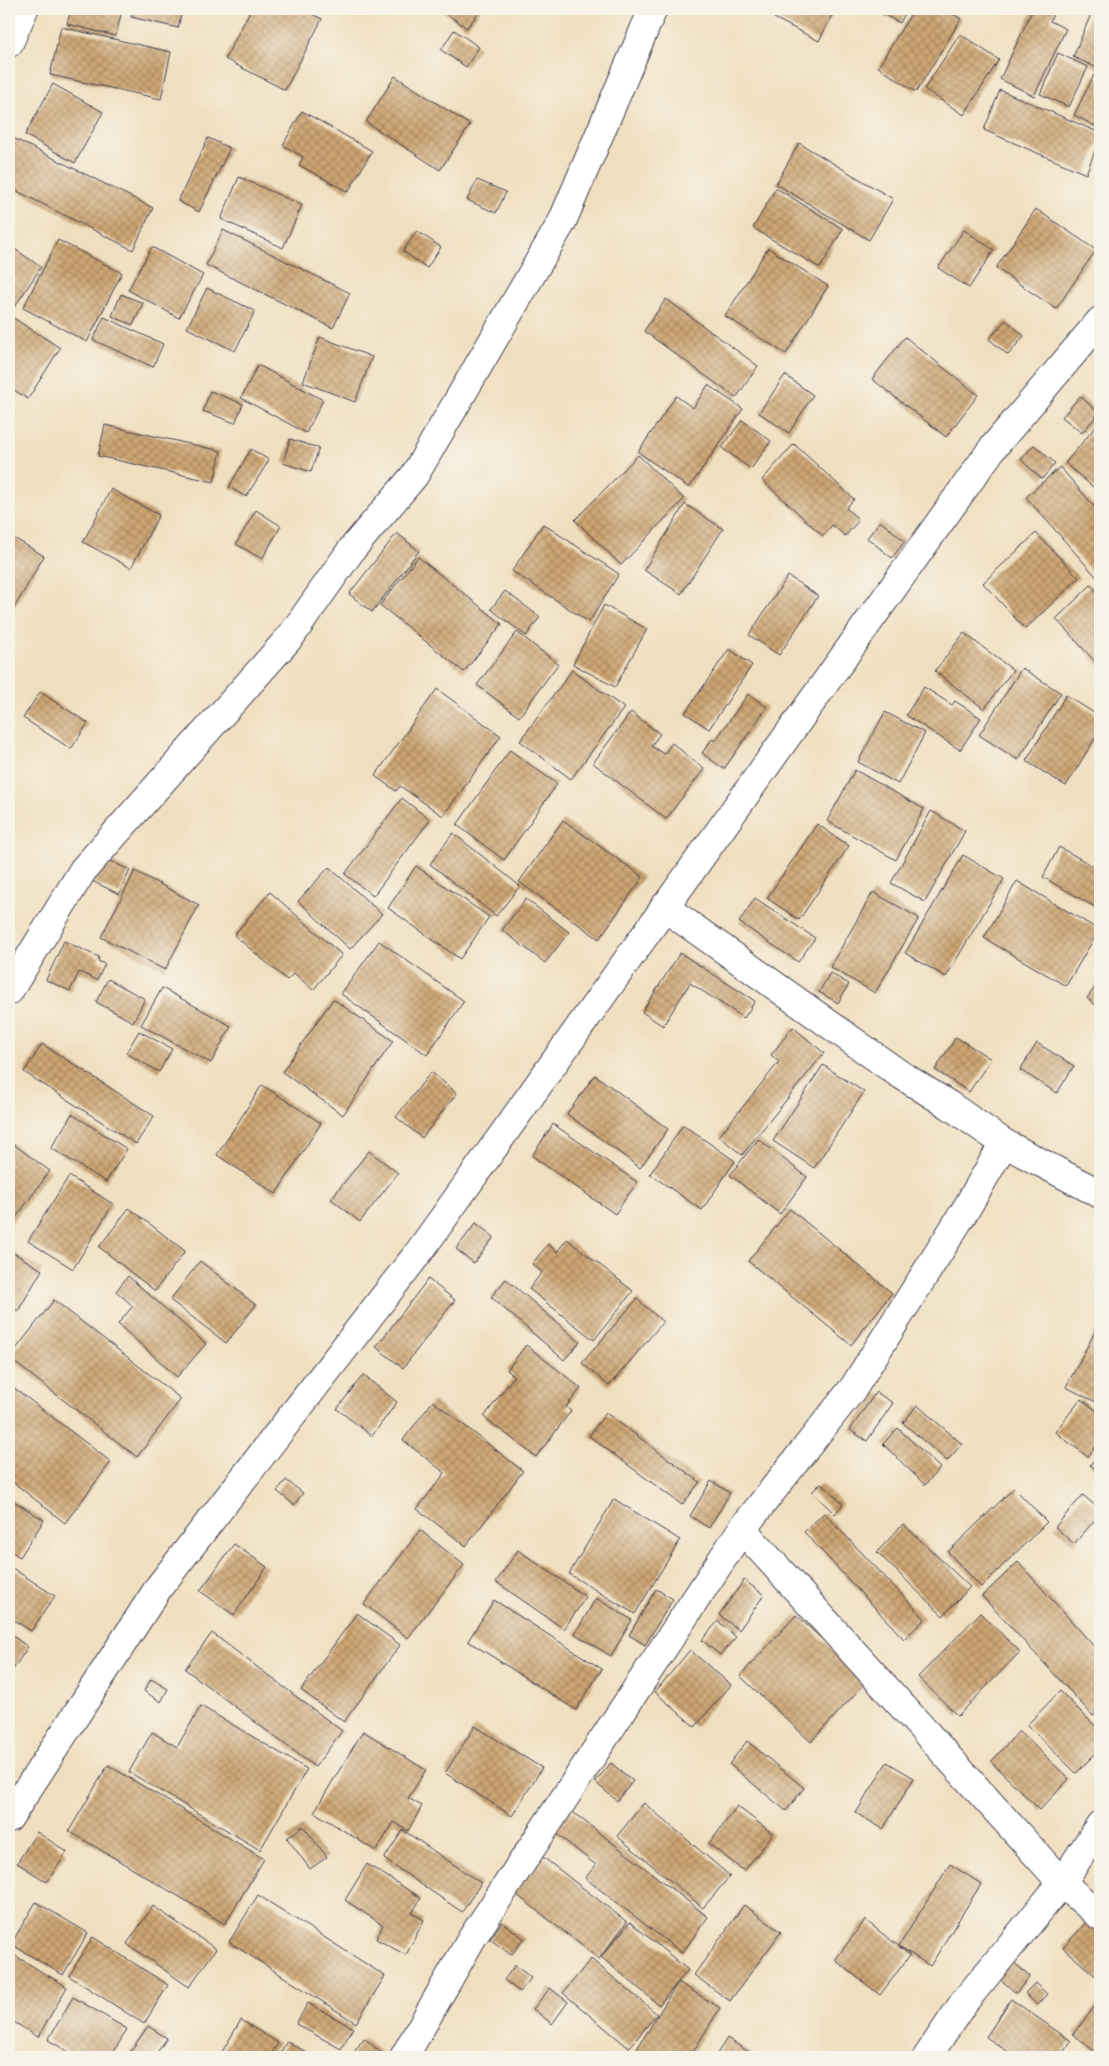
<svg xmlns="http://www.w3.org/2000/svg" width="1109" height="2066" viewBox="0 0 1109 2066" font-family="Kalam,sans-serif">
  <defs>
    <pattern id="building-cross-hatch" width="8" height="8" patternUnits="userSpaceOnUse" patternTransform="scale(1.25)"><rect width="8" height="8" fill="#cea673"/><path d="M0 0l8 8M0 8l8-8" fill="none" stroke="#a78760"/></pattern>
  </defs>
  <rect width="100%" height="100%" fill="#f7f3e8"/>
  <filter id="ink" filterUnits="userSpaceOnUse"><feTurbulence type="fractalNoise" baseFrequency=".02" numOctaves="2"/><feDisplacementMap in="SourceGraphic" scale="10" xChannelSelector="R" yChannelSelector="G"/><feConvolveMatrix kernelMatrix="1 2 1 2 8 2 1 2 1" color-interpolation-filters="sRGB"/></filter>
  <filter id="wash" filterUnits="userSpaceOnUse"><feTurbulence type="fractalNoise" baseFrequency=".0096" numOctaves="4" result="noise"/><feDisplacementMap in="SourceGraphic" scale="20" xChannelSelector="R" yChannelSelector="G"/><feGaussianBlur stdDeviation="1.12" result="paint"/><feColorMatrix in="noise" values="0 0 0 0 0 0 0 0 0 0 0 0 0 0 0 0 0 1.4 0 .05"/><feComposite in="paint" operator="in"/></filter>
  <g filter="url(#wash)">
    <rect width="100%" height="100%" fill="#f0dfbf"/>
    <g id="blocks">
      <g fill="url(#building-cross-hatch)">
        <path d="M71,9H99L121,14L116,36L67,24Z"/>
        <path d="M133,9H179L182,10L178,28L131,17Z"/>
        <path d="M251,9H302L322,19L285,90L225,59Z"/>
        <path d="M439,9H481L467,28Z"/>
        <path d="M778,9H835L819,41L774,18Z"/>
        <path d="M872,9H907L900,23Z"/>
        <path d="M914,9H945L961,19L916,92L878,67Z"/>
        <path d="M1033,9H1055L1050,21L1066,29L1034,96L1000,79Z"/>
        <path d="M1091,14L1100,18V69L1073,57Z"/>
        <path d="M61,27L171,52L161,99L50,75Z"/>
        <path d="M454,30L479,47L466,67L441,50Z"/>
        <path d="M960,34L999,60L964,115L924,89Z"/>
        <path d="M1058,53L1088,67L1069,107L1040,94Z"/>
        <path d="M1094,75L1100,79L1099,128L1074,115Z"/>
        <path d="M395,76L470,125L440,170L366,122Z"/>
        <path d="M53,84L103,112L75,163L25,135Z"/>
        <path d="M1000,90L1100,133V138L1086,174L984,130Z"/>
        <path d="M302,111L372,151L348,192L299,165L303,157L283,145Z"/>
        <path d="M9,136L153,208L133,250L9,187Z"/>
        <path d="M208,138L230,148L199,212L178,201Z"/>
        <path d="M799,143L893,199L869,240L776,184Z"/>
        <path d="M239,177L302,205L283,248L221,219Z"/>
        <path d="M477,180L506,192L496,213L467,200Z"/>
        <path d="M776,188L843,229L820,268L753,228Z"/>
        <path d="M1036,209L1096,250L1056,309L996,268Z"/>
        <path d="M223,230L350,293L333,328L206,265Z"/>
        <path d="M964,230L994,250L969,288L938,268Z"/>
        <path d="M417,231L441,247L427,268L403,251Z"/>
        <path d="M58,240L122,273L87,342L23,308Z"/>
        <path d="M9,245L41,267L14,308L9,304Z"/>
        <path d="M152,247L203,275L179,318L128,290Z"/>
        <path d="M768,248L828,286L786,354L725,316Z"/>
        <path d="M207,288L255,311L235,351L187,328Z"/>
        <path d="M121,294L143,303L133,325L112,316Z"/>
        <path d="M666,299L758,366L736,398L644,331Z"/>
        <path d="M9,315L60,348L28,399L9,387Z"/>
        <path d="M104,317L163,344L153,367L93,340Z"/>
        <path d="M1006,320L1024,336L1008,355L989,339Z"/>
        <path d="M320,337L372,357L355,402L303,382Z"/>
        <path d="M905,337L978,395L946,437L872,379Z"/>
        <path d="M258,365L323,400L306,433L241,398Z"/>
        <path d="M785,375L813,395L789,433L759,413Z"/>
        <path d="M708,385L743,409L689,488L638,452L676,396L693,408Z"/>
        <path d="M210,391L243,404L235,423L203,411Z"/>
        <path d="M1080,396L1099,413L1082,433L1062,417Z"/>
        <path d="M742,420L771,441L751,469L722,448Z"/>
        <path d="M1099,423L1100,424V493L1065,463Z"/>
        <path d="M105,425L221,451L214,482L98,456Z"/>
        <path d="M290,439L319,448L311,472L283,463Z"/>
        <path d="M794,444L854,499L846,508L859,520L845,536L832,525L823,536L762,480Z"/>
        <path d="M1034,445L1055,463L1042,479L1021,460Z"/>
        <path d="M251,449L269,460L246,497L229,487Z"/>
        <path d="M638,455L684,499L621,565L575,520Z"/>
        <path d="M1060,467L1100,513V581L1026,497Z"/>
        <path d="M111,489L159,515L131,568L83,542Z"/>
        <path d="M685,504L723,529L681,594L644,570Z"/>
        <path d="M256,510L281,526L262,559L236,544Z"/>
        <path d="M880,521L905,541L892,558L867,538Z"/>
        <path d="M543,524L619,574L589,622L512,571Z"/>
        <path d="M397,533L419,551L372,612L349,594Z"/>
        <path d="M1036,533L1079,578L1025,629L983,583Z"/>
        <path d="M9,535L44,556L9,617Z"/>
        <path d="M418,557L502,624L464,672L380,605Z"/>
        <path d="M788,576L818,596L779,655L749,635Z"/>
        <path d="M1091,585L1100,595V667L1056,619Z"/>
        <path d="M505,591L540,617L526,636L491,609Z"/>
        <path d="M604,605L647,629L615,687L573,664Z"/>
        <path d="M517,632L558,664L519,717L477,685Z"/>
        <path d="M964,633L1013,670L984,709L935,671Z"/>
        <path d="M729,649L752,665L709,729L685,713Z"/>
        <path d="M1022,668L1061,693L1018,760L979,735Z"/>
        <path d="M572,670L624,708L571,779L520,741Z"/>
        <path d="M924,687L952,705L955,701L981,718L960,750L906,715Z"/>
        <path d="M437,689L501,736L443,816L400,786L396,791L375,776Z"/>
        <path d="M40,692L88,723L71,749L23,718Z"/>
        <path d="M748,694L767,707L724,769L702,753L712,739L715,741Z"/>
        <path d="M1066,695L1100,717V730L1066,786L1026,761Z"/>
        <path d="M631,712L660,734L651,746L664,754L672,743L704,769L666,819L593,763Z"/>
        <path d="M885,712L925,733L898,784L858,762Z"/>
        <path d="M510,750L557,784L504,860L457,825Z"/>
        <path d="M855,770L924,809L896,860L827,821Z"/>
        <path d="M402,798L430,820L373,896L345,874Z"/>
        <path d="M931,811L965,831L925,902L891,883Z"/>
        <path d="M563,820L643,877L599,939L519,882Z"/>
        <path d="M817,824L849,846L799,920L767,898Z"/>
        <path d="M453,833L520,886L496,916L430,864Z"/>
        <path d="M1059,847L1100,870V910L1043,877Z"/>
        <path d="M963,855L1004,879L946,977L905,953Z"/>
        <path d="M103,858L130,870L119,894L92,881Z"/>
        <path d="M416,866L489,917L460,959L388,908Z"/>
        <path d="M329,867L382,914L350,949L298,901Z"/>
        <path d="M135,871L199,905L165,970L101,937Z"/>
        <path d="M1017,881L1099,930L1066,986L984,938Z"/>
        <path d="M270,892L342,955L313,990L294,973L287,980L234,935Z"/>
        <path d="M873,892L919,918L875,993L830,967Z"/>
        <path d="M755,898L815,938L798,962L739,922Z"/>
        <path d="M526,899L569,932L545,963L502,930Z"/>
        <path d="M64,941L99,957L98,961L105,964L97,980L79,972L70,991L46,980Z"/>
        <path d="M379,941L464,1001L427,1055L341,994Z"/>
        <path d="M680,953L755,1001L744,1018L690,983L663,1026L642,1012Z"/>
        <path d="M830,973L849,984L838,1003L819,992Z"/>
        <path d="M108,979L145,999L133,1022L96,1002Z"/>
        <path d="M1100,981V1009L1087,998Z"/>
        <path d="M162,988L231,1026L211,1063L141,1025Z"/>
        <path d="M333,999L393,1041L343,1115L282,1072Z"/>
        <path d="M793,1027L824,1053L742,1155L719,1136L779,1062L771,1055Z"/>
        <path d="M139,1031L172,1049L159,1072L126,1053Z"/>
        <path d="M956,1037L991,1059L969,1092L935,1070Z"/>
        <path d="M1037,1043L1074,1066L1057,1093L1020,1070Z"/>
        <path d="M42,1044L154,1116L136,1144L24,1072Z"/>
        <path d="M823,1065L864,1092L814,1168L773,1141Z"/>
        <path d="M431,1072L457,1093L422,1138L396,1117Z"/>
        <path d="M595,1075L668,1129L640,1168L567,1114Z"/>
        <path d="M262,1085L321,1123L276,1194L217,1155Z"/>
        <path d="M72,1114L127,1149L106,1182L51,1148Z"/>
        <path d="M553,1124L637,1182L615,1214L532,1156Z"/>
        <path d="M683,1125L735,1161L702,1210L650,1174Z"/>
        <path d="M758,1139L807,1177L780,1214L730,1175Z"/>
        <path d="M9,1141L50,1171L9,1227Z"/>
        <path d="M369,1151L398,1173L360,1222L331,1199Z"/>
        <path d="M69,1176L113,1204L73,1269L28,1241Z"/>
        <path d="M129,1208L185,1251L155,1291L99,1247Z"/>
        <path d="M790,1209L892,1293L851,1345L748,1261Z"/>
        <path d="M476,1223L494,1237L474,1263L456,1249Z"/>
        <path d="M567,1239L633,1291L594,1340L529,1289L542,1272L532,1264L548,1244L557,1252Z"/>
        <path d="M9,1250L42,1270L18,1311L9,1306Z"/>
        <path d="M200,1261L256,1305L226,1343L170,1300Z"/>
        <path d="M128,1276L206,1344L177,1377L118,1324L133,1306L116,1291Z"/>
        <path d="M428,1279L455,1300L403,1368L376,1347Z"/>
        <path d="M506,1279L580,1342L564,1360L491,1297Z"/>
        <path d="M637,1299L663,1322L609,1386L582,1363Z"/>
        <path d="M54,1300L181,1399L137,1457L9,1358Z"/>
        <path d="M1098,1326L1100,1327V1404L1066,1387Z"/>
        <path d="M526,1345L581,1388L566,1407L571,1411L536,1457L484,1417L514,1376L507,1370Z"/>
        <path d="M363,1375L397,1402L372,1436L337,1409Z"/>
        <path d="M9,1384L111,1462L65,1523L9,1479Z"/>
        <path d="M876,1392L893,1403L867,1441L850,1430Z"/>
        <path d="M1081,1399L1100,1413V1441L1088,1457L1055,1432Z"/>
        <path d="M433,1401L523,1471L466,1546L417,1509L445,1473L403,1440Z"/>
        <path d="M917,1405L962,1444L947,1461L903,1423Z"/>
        <path d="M606,1413L700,1482L682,1505L589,1436Z"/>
        <path d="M898,1428L940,1468L925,1485L883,1444Z"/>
        <path d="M1100,1451V1473L1090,1465Z"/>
        <path d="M286,1480L303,1493L294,1505L277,1491Z"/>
        <path d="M711,1481L730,1493L709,1528L690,1516Z"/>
        <path d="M821,1483L843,1504L835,1514L812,1492Z"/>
        <path d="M1014,1488L1047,1522L981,1587L948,1552Z"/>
        <path d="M1083,1495L1100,1510V1514L1074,1544L1055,1527Z"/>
        <path d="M9,1498L44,1520L20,1557L9,1550Z"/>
        <path d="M614,1499L680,1540L635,1614L569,1574Z"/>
        <path d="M824,1513L925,1619L904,1639L804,1532Z"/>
        <path d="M903,1524L970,1587L943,1616L877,1552Z"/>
        <path d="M420,1530L464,1565L408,1638L364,1604Z"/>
        <path d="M234,1544L267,1567L234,1615L200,1591Z"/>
        <path d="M518,1550L586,1597L564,1629L496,1582Z"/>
        <path d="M1018,1562L1100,1653V1710L1093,1716L982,1596Z"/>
        <path d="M9,1566L55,1596L31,1631L9,1617Z"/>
        <path d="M744,1580L764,1595L739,1630L719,1615Z"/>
        <path d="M656,1589L673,1599L645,1645L629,1635Z"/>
        <path d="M596,1598L632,1620L611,1656L575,1634Z"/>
        <path d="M494,1600L602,1669L576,1710L468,1641Z"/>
        <path d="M357,1613L400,1645L344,1722L301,1690Z"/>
        <path d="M980,1613L1020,1652L958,1716L918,1677Z"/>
        <path d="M796,1615L867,1681L811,1742L740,1676Z"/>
        <path d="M718,1621L736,1637L720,1655L702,1640Z"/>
        <path d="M9,1633L28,1647L9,1675Z"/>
        <path d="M212,1633L342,1731L315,1767L185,1669Z"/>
        <path d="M690,1650L731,1685L695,1727L655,1692Z"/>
        <path d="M151,1679L168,1689L161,1702L144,1691Z"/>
        <path d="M1060,1691L1100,1731V1749L1076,1773L1027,1725Z"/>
        <path d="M201,1706L307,1769L260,1850L129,1772L152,1732L177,1747Z"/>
        <path d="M475,1726L542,1768L512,1816L445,1773Z"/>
        <path d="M363,1731L426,1770L408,1798L422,1806L408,1831L394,1822L376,1851L314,1812Z"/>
        <path d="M1019,1731L1069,1779L1040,1810L991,1762Z"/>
        <path d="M747,1741L804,1788L786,1811L729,1764Z"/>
        <path d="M887,1762L914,1778L883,1829L856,1813Z"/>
        <path d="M611,1763L633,1781L617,1801L595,1782Z"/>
        <path d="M108,1765L264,1859L225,1924L69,1831Z"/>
        <path d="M644,1803L730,1876L703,1908L617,1836Z"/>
        <path d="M737,1806L773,1834L744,1871L709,1844Z"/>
        <path d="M570,1810L708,1917L682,1953L585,1878L596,1865L554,1832Z"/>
        <path d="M303,1826L327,1857L310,1869L287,1838Z"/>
        <path d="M403,1830L481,1883L462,1912L384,1859Z"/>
        <path d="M37,1832L67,1852L47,1882L17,1863Z"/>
        <path d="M535,1851L627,1922L599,1959L507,1887Z"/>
        <path d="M367,1864L421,1898L412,1913L424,1920L406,1955L376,1939L383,1925L345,1900Z"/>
        <path d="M950,1864L981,1884L930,1966L899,1946Z"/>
        <path d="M258,1895L385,1976L356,2023L229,1942Z"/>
        <path d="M36,1902L88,1933L63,1975L11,1944Z"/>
        <path d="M744,1905L781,1932L730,2001L694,1975Z"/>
        <path d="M153,1906L216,1949L189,1987L127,1944Z"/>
        <path d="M865,1920L910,1955L880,1995L835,1960Z"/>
        <path d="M502,1922L524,1939L511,1955L490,1939Z"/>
        <path d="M630,1922L688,1970L659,2005L601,1957Z"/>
        <path d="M1086,1922L1100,1933V1980L1063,1948Z"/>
        <path d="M93,1937L168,1985L144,2024L69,1976Z"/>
        <path d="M9,1952L67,1987L38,2037L9,2019Z"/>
        <path d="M1007,1957L1030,1976L1016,1993L993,1973Z"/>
        <path d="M591,1959L657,2014L629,2048L563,1993Z"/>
        <path d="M515,1965L531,1978L520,1992L504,1980Z"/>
        <path d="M678,1982L720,2008L690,2057H632Z"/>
        <path d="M1035,1983L1047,1994L1037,2005L1025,1993Z"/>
        <path d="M550,1988L568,2002L552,2024L533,2009Z"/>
        <path d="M73,1997L127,2029L111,2057H78L48,2040Z"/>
        <path d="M1011,1999L1071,2041L1060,2057H1016L986,2037Z"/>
        <path d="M1100,2000V2056L1073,2034Z"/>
        <path d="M308,2003L353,2028L341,2049L296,2024Z"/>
        <path d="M241,2020L278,2043L269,2057H219Z"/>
        <path d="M148,2026L167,2038L154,2057H138L130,2052Z"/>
        <path d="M364,2038L383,2054L381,2057H355L352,2055Z"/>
        <path d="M727,2038L757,2057H715Z"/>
        <path d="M287,2041L314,2057H278Z"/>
      </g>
    </g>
  </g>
  <g filter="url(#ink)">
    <use href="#blocks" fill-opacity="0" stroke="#413e4f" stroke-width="1"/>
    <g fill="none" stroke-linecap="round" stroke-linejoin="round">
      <g stroke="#413e4f" stroke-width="30">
        <g id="minor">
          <path d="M9,43L24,9"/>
          <path d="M9,991L83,870L291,636L352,549L414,476L562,222L653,9"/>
          <path d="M1004,1143L1100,1194"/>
          <path d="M742,1529L1062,1883L1100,1916"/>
          <path d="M9,1818L159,1587L419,1252L992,449L1100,321"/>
          <path d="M404,2057L472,1938L742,1529L854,1387L966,1209L1004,1143L949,1105L898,1073L664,907"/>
          <path d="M927,2057L964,2002L1062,1883L1100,1825"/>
        </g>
      </g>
      <use href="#minor" stroke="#fff" stroke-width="28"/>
    </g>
  </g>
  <rect width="1109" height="2066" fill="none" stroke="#f7f3e8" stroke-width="30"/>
</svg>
